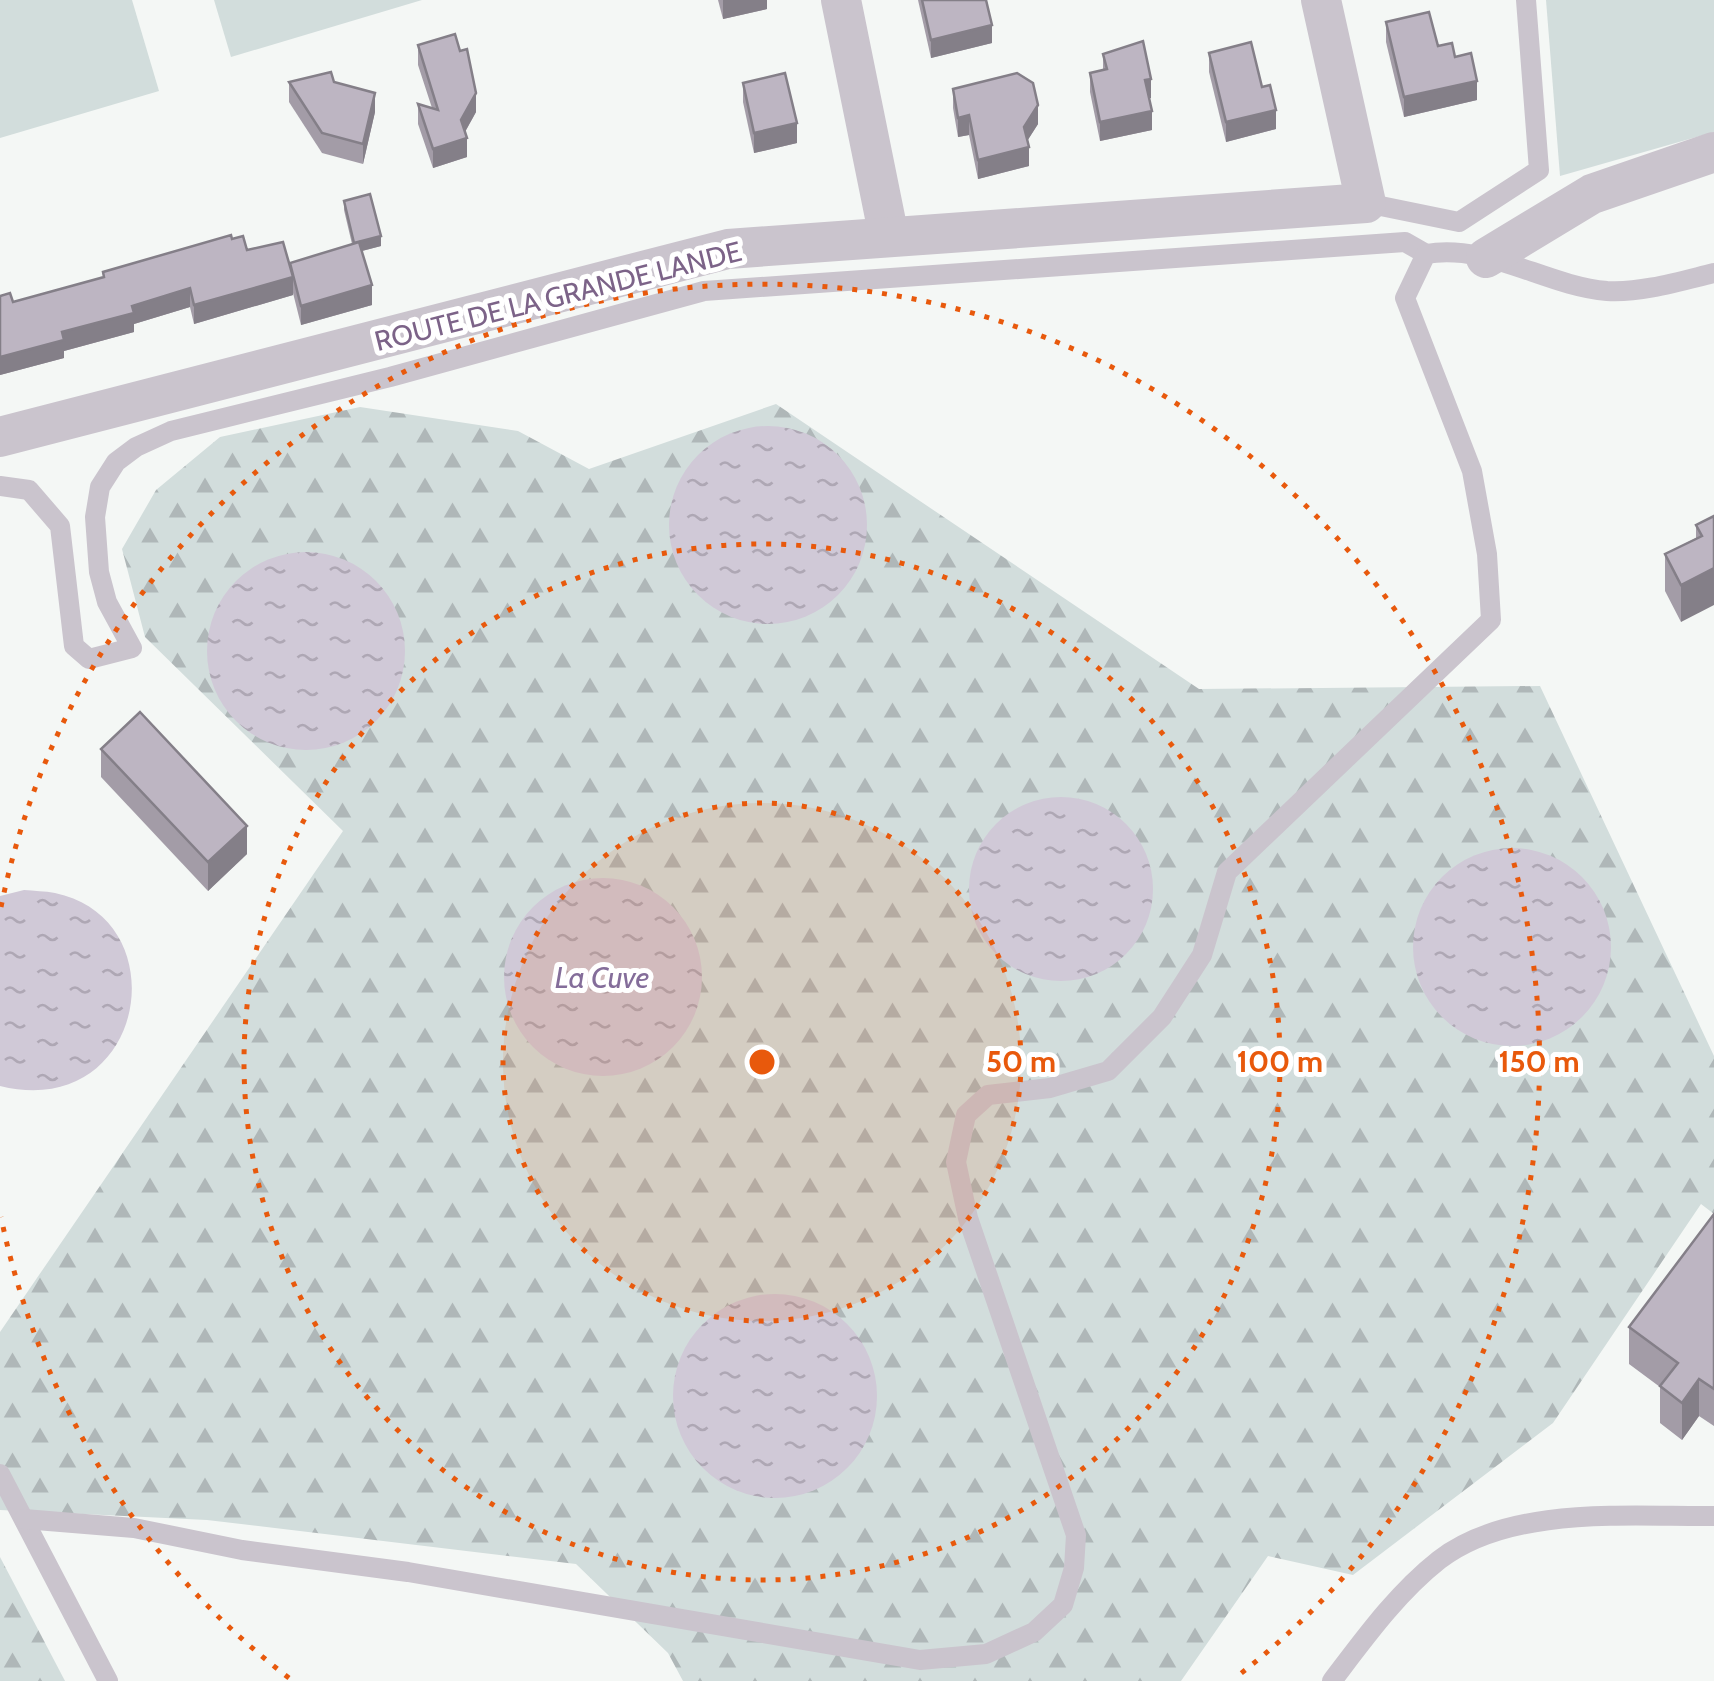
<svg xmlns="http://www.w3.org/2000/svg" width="1714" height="1681" viewBox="0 0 1714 1681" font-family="Cabin,sans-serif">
  <defs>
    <pattern id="forest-firs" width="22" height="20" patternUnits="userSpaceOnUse" patternTransform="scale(2.5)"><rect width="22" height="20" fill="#d2dddc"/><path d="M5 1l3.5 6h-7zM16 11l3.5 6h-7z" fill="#afb7b8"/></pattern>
    <pattern id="water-ripples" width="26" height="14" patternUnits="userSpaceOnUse" patternTransform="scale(2.5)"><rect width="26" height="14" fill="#d0c9d7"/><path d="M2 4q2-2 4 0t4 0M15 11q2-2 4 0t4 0" fill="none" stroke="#aea7b4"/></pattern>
  </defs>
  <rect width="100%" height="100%" fill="#f4f7f5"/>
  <g fill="url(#forest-firs)">
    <path d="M776,404L1199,689L1540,686L1714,1056V1214L1701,1204L1553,1423L1353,1575L1268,1556L1181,1681H683L668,1653L576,1564L207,1520L0,1510V1332L343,831L145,637L122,549L156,490L220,437L360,407L518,431L589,469Z"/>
    <path d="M0,1557L65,1681H0Z"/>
  </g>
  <g fill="#d2dddc">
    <path d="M0,0H132L159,91L0,138Z"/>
    <path d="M214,0H422L231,57Z"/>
    <path d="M1546,0H1714V132L1560,176Z"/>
  </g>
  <g fill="url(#water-ripples)">
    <circle cx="768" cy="525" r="99"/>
    <circle cx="306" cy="651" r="99"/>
    <circle cx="1061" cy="889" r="92"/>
    <circle cx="1512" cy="947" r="99"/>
    <circle cx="603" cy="977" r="99"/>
    <path d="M24,890C34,891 45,891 55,893C180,919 146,1122 0,1086V896Z"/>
    <circle cx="775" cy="1396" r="102"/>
  </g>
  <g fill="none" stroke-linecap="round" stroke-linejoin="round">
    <g stroke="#cac4cd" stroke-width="20">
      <path d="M1366,203L1459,222L1539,170L1526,0"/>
      <path d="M0,486L29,490L60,526L74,646L89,659L132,648L107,602L99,572L95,517L100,487L116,462L136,447L171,431L390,377L704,291L1405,242L1426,254"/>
      <path d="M0,1474L108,1681"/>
      <path d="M24,1519L134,1528L242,1550L408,1572L920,1660L986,1654L1034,1632L1063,1605L1074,1568L1076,1535L968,1218L956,1162L966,1115L988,1095L1050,1088L1108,1071L1162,1017L1202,955L1227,872L1491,620L1487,554L1472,471L1405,298L1426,254C1488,243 1546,286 1607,291C1642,293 1681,281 1714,273"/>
      <path d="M1332,1681C1364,1639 1397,1593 1439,1560C1510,1505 1629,1517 1714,1516"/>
    </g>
    <g stroke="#cac4cd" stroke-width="40">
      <path d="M841,0L889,237"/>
      <path d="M1486,258L1592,194L1714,152"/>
      <path d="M0,437L728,249L1366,203L1321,0"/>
    </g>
  </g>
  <g fill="#a39ca7">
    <path d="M718,0H767V9L723,19Z"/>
    <path d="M918,0H986L992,43L931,58Z"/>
    <path d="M1386,22L1438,46L1455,57L1477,100L1404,117L1386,42Z"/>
    <path d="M418,45L460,51L476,112L465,132L467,157L433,168L418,124V104L432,108L418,65Z"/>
    <path d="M1209,53L1262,87L1276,129L1226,142L1209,72Z"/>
    <path d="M1103,54L1151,98H1149L1152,130L1100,141L1090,92V73L1103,70Z"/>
    <path d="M289,82H334L375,112L363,164L322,153L289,102Z"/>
    <path d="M743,83L797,143L754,153L743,102Z"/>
    <path d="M953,89L1038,124L1027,141L1029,166L978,179L969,135L958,137L953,108Z"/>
    <path d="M344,201L381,246L362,251L372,305L301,325L293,293V295L194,324L190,307L134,324V332L64,351V358L0,375L13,302L103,277V272L232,239L247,250L290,267L352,244L344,210Z"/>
    <path d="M1714,516L1681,622L1665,591V554L1696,538V525Z"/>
    <path d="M101,749L247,854L208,891L101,777Z"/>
    <path d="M1714,1214V1426L1699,1416L1682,1440L1660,1423V1387L1629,1364V1327Z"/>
  </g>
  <g fill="#847f88">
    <path d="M723,0H767V9L723,19Z"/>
    <path d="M992,25V43L931,58V40Z"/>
    <path d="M1151,79V98L1145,100V80Z"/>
    <path d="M1477,81V100L1404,117V97Z"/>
    <path d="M375,93V112L363,164V144Z"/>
    <path d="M476,93V112L461,139V120Z"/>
    <path d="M1038,105V124L1024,146V127Z"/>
    <path d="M1276,110V129L1226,142V122Z"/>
    <path d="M1152,111V130L1100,141V122Z"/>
    <path d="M969,115V135L958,137V118Z"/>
    <path d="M797,123V143L754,153V133Z"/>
    <path d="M467,138V157L433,168V149Z"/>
    <path d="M1029,147V166L978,179V160Z"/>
    <path d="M381,236V246L354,253V243Z"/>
    <path d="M293,277V295L194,324V305Z"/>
    <path d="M372,285V305L301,325V306Z"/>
    <path d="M190,288V307L134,324V332L64,351V358L0,375V357L132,306Z"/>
    <path d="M1714,568V605L1681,622V585Z"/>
    <path d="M247,826V854L208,891V862Z"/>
    <path d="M1699,1379V1416L1682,1440V1403Z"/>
  </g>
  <g fill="#bdb5c2" stroke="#847f88" stroke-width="2.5">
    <path d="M922,0H986L992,25L931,40Z"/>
    <path d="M1429,12L1438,46L1452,43L1455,57L1471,53L1477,81L1404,97L1386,22Z"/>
    <path d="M455,34L460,51L467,49L476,93L461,120L467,138L433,149L418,104L438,110L418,45Z"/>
    <path d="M1143,41L1151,79L1145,80L1152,111L1100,122L1090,73L1107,69L1103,54Z"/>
    <path d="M1251,42L1262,87L1270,85L1276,110L1226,122L1209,53Z"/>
    <path d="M331,72L334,82L375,93L363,144L322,133L289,82Z"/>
    <path d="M785,73L797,123L754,133L743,83Z"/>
    <path d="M1017,73L1033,83L1038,105L1024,127L1029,147L978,160L969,115L958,118L953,89Z"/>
    <path d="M370,194L381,236L354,243L344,201Z"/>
    <path d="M231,235L232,239L243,236L247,250L283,242L293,277L194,305L190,288L132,306L134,313L62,332L64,340L0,357V296L10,293L13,302L104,277L103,272Z"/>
    <path d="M359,242L372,285L301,306L290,263Z"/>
    <path d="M1714,516V568L1681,585L1665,554L1702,536L1696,525Z"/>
    <path d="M140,712L247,826L208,862L101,749Z"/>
    <path d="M1714,1214V1389L1699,1379L1682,1403L1660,1386L1678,1363L1629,1327Z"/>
  </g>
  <circle cx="762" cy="1062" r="259" fill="#e8590c" fill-opacity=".12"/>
  <g fill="none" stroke="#e8590c" stroke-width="5" stroke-dasharray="5 10">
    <circle cx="762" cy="1062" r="259"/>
    <circle cx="762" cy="1062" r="518"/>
    <path d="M289 1678A777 777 0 0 1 1 1217M1 907A777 777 0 1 1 1235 1678"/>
  </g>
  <g text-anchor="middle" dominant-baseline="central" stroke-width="10" stroke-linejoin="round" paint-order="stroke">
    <g font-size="28" fill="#7c6388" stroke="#fff">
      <text transform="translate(558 296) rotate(-14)">ROUTE DE LA GRANDE LANDE</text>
    </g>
    <g font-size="30" font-style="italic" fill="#846d9a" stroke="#fff">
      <text x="602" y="977">La Cuve</text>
    </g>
  </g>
  <circle cx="762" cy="1062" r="15" fill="#e8590c" stroke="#fff" stroke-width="5"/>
  <g font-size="30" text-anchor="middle" font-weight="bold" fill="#e8590c" stroke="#fff" stroke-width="10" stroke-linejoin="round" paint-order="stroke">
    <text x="1021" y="1072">50 m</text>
    <text x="1280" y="1072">100 m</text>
    <text x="1539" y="1072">150 m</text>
  </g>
</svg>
